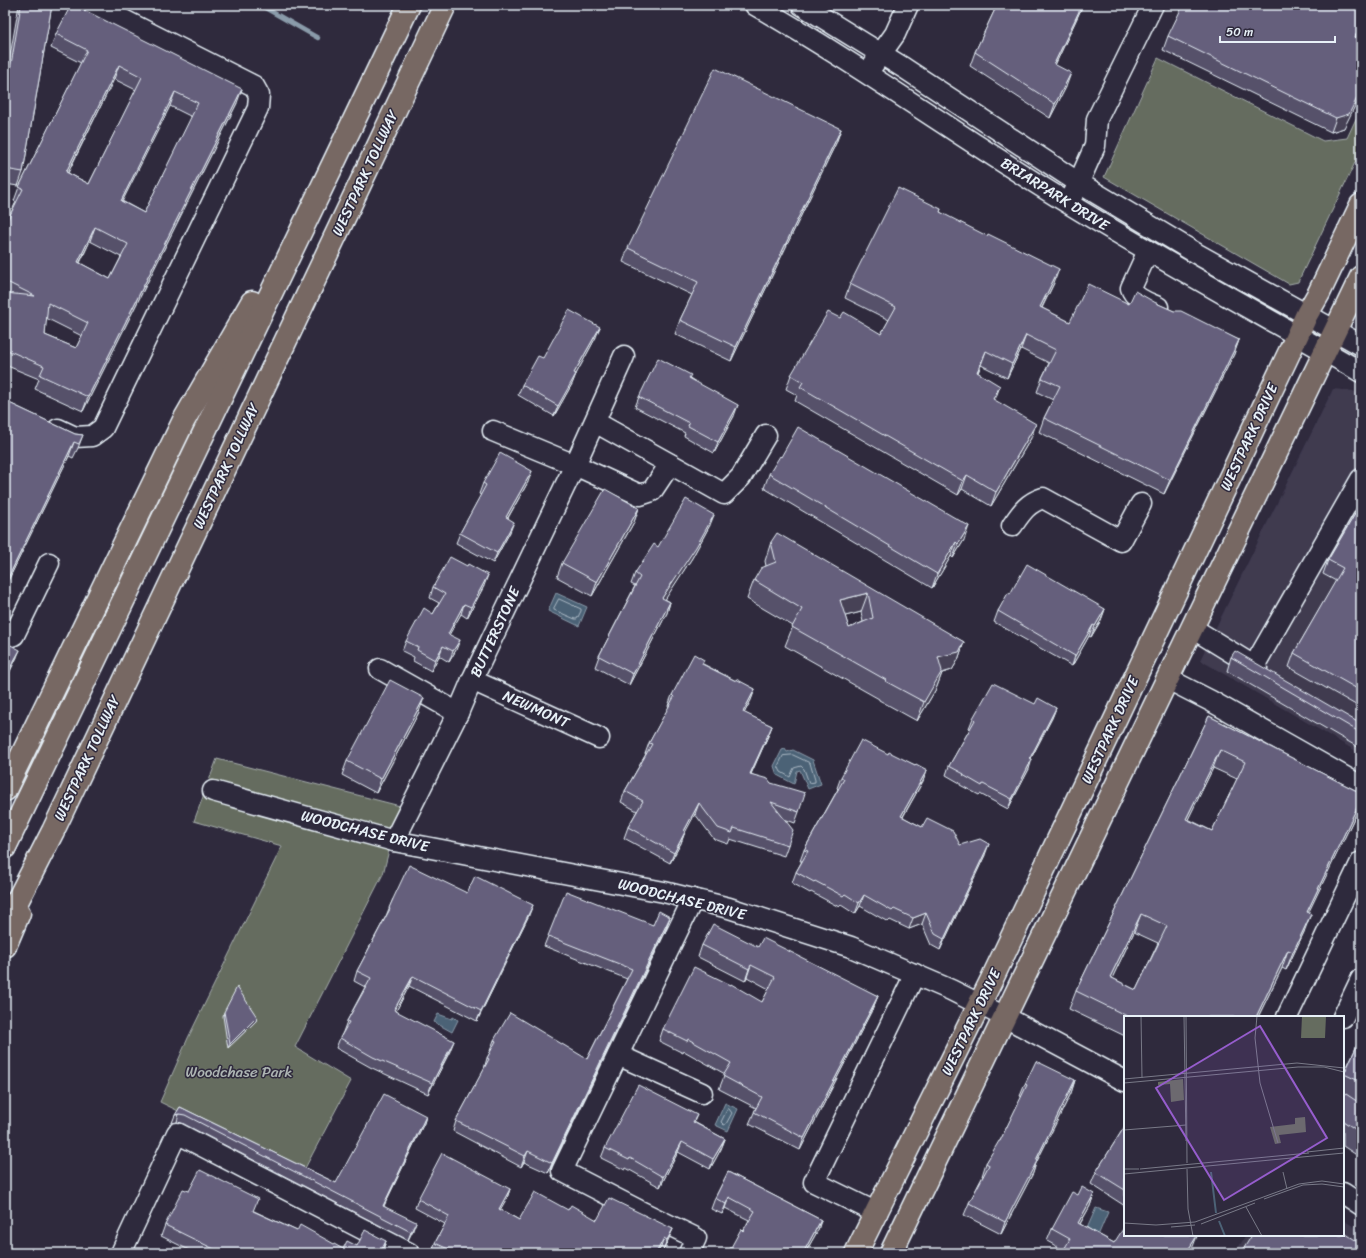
<svg xmlns="http://www.w3.org/2000/svg" width="1366" height="1258" viewBox="0 0 1366 1258" font-family="Sriracha,sans-serif">
  <rect width="100%" height="100%" fill="#2f2a3d"/>
  <filter id="ink" filterUnits="userSpaceOnUse"><feTurbulence type="fractalNoise" baseFrequency=".025" numOctaves="2"/><feDisplacementMap in="SourceGraphic" scale="8" xChannelSelector="R" yChannelSelector="G"/><feConvolveMatrix kernelMatrix="1 2 1 2 8 2 1 2 1" color-interpolation-filters="sRGB"/></filter>
  <g filter="url(#ink)">
    <g fill="#3f3a50">
      <path d="M1333,389L1353,391L1361,395V754L1200,660Z"/>
      <path d="M1343,1220L1361,1231V1253H1235L1246,1235H1343Z"/>
    </g>
    <g fill="#656c5f" stroke="#a6aeac">
      <path d="M1158,58L1323,141L1347,138L1361,108V150L1298,282L1289,284L1104,177Z"/>
      <path d="M217,759L400,806L383,874L295,1047L351,1081L303,1172L160,1102L188,1038L282,846L194,821Z"/>
    </g>
    <g fill="#4c6276" stroke="#8a9baa">
      <path d="M556,593L587,607L579,626L548,611Z"/>
      <path d="M785,749L787,752L793,750L813,760L821,784L808,789L800,770L797,771L794,784L777,775L774,766L782,750Z"/>
      <path d="M438,1014L452,1019L453,1017L458,1020L452,1032L434,1022Z"/>
      <path d="M725,1103L738,1109L728,1131L715,1125Z"/>
      <path d="M1096,1208L1108,1212L1097,1238L1085,1233Z"/>
    </g>
    <g fill="none" stroke-linecap="round" stroke-linejoin="round">
      <g stroke="#aab8c4" stroke-width="1">
        <path d="M559,599L581,609V611L577,619H575L554,610V608Z"/>
        <path d="M793,755L810,763L815,780V782L809,783L804,769L801,766L794,768L790,777L781,772L778,766L783,756Z"/>
        <path d="M729,1109L732,1113L726,1124L724,1125L721,1122L727,1110Z"/>
      </g>
      <path stroke="#8a9baa" stroke-width="4.5" d="M260,5L318,38"/>
      <g stroke="#e8f1f8" stroke-width="23">
        <g id="minor">
          <path d="M755,5C863,67 964,140 1071,205C1166,263 1264,316 1361,372"/>
          <path d="M802,5L904,68L1079,183L1199,255L1361,345"/>
          <path d="M873,65L895,34L908,5"/>
          <path d="M1074,193L1095,146L1097,119L1153,5"/>
          <path d="M1148,251L1131,288C1134,299 1149,303 1158,307"/>
          <path d="M595,422L724,494L741,477L766,435"/>
          <path d="M58,429L75,437L92,436L103,428L258,108L259,95L254,86L94,5"/>
          <path d="M493,431L575,465L640,495L652,491L670,464"/>
          <path d="M1012,526C1021,513 1027,503 1043,498L1121,541L1141,504"/>
          <path d="M1192,628L1257,668"/>
          <path d="M5,638L14,635L49,563"/>
          <path d="M1254,666L1361,479"/>
          <path d="M380,669L458,713"/>
          <path d="M1168,679L1211,701L1361,786"/>
          <path d="M472,680L599,738"/>
          <path d="M213,791L394,841L664,892L729,908L851,947L951,990L1005,1017L1125,1081"/>
          <path d="M394,841L458,713L472,680L575,465L624,356"/>
          <path d="M1287,1017L1361,862"/>
          <path d="M1343,1017L1361,979"/>
          <path d="M618,1055L702,1093"/>
          <path d="M1343,1193L1361,1205"/>
          <path d="M877,1213L814,1182L915,974"/>
          <path d="M121,1253L177,1133L409,1253"/>
          <path d="M689,1253L696,1238L638,1210L562,1171L693,899"/>
        </g>
      </g>
      <g stroke="#e8f1f8" stroke-width="25">
        <g id="major">
          <path d="M856,1253L991,981L1290,351L1307,314L1319,293L1361,205"/>
          <path d="M891,1253L1361,277"/>
        </g>
      </g>
      <g stroke="#e8f1f8" stroke-width="25">
        <g id="highway">
          <path d="M5,790L184,420L252,302"/>
          <path d="M5,847L336,158L409,5"/>
          <path d="M5,925L53,831L445,5"/>
          <path d="M5,946L19,913"/>
        </g>
      </g>
      <use href="#minor" stroke="#2f2a3d" stroke-width="20"/>
      <use href="#major" stroke="#776864" stroke-width="22"/>
      <use href="#highway" stroke="#776864" stroke-width="22"/>
    </g>
    <g fill="#57516b" stroke="#e8f1f8" fill-rule="evenodd">
      <path d="M19,5H52L23,172L18,186L5,184V84Z"/>
      <path d="M997,5H1083L1055,65L1066,87L1050,118L970,66L975,52Z"/>
      <path d="M1361,11V25L1356,37L1344,128L1331,132L1163,50L1168,36Z"/>
      <path d="M56,34L237,103L83,411L35,389L39,379L5,365V225L16,202L14,201L19,187L81,63L51,48ZM114,79L136,90L89,184L68,173ZM170,106L192,117L144,213L122,201ZM90,241L121,257L110,279L80,263ZM46,318L82,336L76,348L45,335Z"/>
      <path d="M841,129L836,143L731,361L675,334L680,320L692,295L623,262L628,248Z"/>
      <path d="M941,209L940,212L1054,283L1042,308L1070,322L1129,304L1156,303L1239,340L1234,354L1164,494L1039,432L1044,418L1053,400L1037,392L1042,378L1049,363L1021,349L1007,378L981,365L978,373L995,400L1031,438L991,506L962,489L958,495L795,401L797,395L786,389L791,375L840,318L881,334L889,320L845,298L850,284Z"/>
      <path d="M596,337L576,374L572,384L554,416L518,395L522,385L543,358Z"/>
      <path d="M690,378L734,416L714,453L684,436L685,433L635,407L639,397Z"/>
      <path d="M5,401L75,434L83,435L78,448L73,458L69,456L5,587Z"/>
      <path d="M781,457L964,540L953,558L951,556L932,588L764,488L769,474Z"/>
      <path d="M528,482L508,518L510,532L493,563L456,543L460,533L481,495L479,494L483,483Z"/>
      <path d="M1361,504V708L1289,667L1294,653L1336,581L1323,574L1328,560Z"/>
      <path d="M639,508L634,522L592,596L557,577L562,563Z"/>
      <path d="M710,525L692,558L665,599L670,602L667,613L629,685L595,667L599,656L635,586L631,584L635,573L658,547Z"/>
      <path d="M771,542L964,642L958,660L952,670L942,673L936,689L917,721L879,700V699L785,646L793,626L747,599L754,580L766,566L765,561ZM861,612L863,622L849,628L845,616Z"/>
      <path d="M484,586L467,618L461,614L449,634L456,650L449,662L439,656L431,671L413,661L414,657L402,651L406,641L433,614L439,603L430,598L433,587Z"/>
      <path d="M1010,594L1105,609L1101,620L1091,637L1089,636L1072,666L994,622L998,611Z"/>
      <path d="M5,642L17,657L8,675L5,674Z"/>
      <path d="M1231,657L1361,724V749L1227,671Z"/>
      <path d="M703,664L736,681L755,689L751,700L744,713L772,726L768,736L751,774L771,783L799,812L795,823L784,819L788,845L784,856L730,839L728,844L714,839L695,814L685,831L681,843L670,863L624,838L628,827L637,811L621,802L625,791L646,754H645L649,743L669,707L668,706L672,695Z"/>
      <path d="M1056,708L1052,718L1031,758L1029,769L1008,809L980,794L979,795L960,785V783L946,775L949,766L970,729L969,728L973,718Z"/>
      <path d="M419,712L376,793L342,775L347,761Z"/>
      <path d="M1209,716L1361,793V800L1357,812L1308,913L1304,932L1286,970L1282,968L1258,1017H1125V1036L1069,1009L1076,991ZM1213,768L1237,779L1212,831L1188,819ZM1134,932L1158,943L1136,990L1112,978Z"/>
      <path d="M888,754L915,765L927,770L923,781L903,817L922,827L960,845L985,855L940,950L931,945L922,924L909,929L890,920L888,922L860,906L855,914L841,905L839,907L811,892L810,893L792,883L796,872L802,861H800L804,850L838,789L837,788L841,777Z"/>
      <path d="M467,893L529,915L477,1021L409,986L396,1011L450,1051L428,1094L370,1067L336,1048L340,1038L343,1032L347,1021L365,987L354,981L357,971L386,916L393,899Z"/>
      <path d="M670,917L666,928L548,1173L524,1162L521,1167L453,1131L456,1121L484,1069L487,1058L491,1051H490L494,1040L587,1059L627,979L544,946L548,936L653,925Z"/>
      <path d="M702,945L758,947L878,996L873,1008L800,1150L749,1124L756,1108L719,1089L725,1074L684,1051L683,1053L659,1041L663,1029L762,1002L769,989L747,977L745,981L698,957Z"/>
      <path d="M224,1012L257,1017L256,1021L228,1048L223,1016Z"/>
      <path d="M1361,1037V1158L1343,1146V1075Z"/>
      <path d="M1075,1080L1071,1093L1036,1163L1033,1173L1001,1234L964,1215L969,1203L983,1176H982L986,1163L1000,1141L1022,1097L1020,1096L1025,1084Z"/>
      <path d="M180,1107L336,1183L426,1116L424,1123L384,1206L413,1230L408,1240L182,1123L177,1122L172,1123Z"/>
      <path d="M697,1115L694,1122L725,1139L721,1149L710,1169L678,1152L660,1187L626,1168L625,1170L601,1158L605,1148Z"/>
      <path d="M1125,1126V1206L1091,1184L1096,1172Z"/>
      <path d="M728,1172L821,1220L818,1230L805,1253H728L743,1231L749,1220L725,1208L722,1214L711,1209L715,1198Z"/>
      <path d="M510,1189L507,1198L500,1209L519,1220L568,1210L597,1220L673,1229L669,1238L664,1249L661,1247L657,1253H435L432,1252L435,1243L445,1224L415,1208L418,1199Z"/>
      <path d="M189,1191L254,1211L297,1231L343,1249L357,1246L386,1241L382,1253H195L161,1236L165,1225Z"/>
      <path d="M1094,1194L1090,1206L1080,1224L1114,1243L1192,1249L1189,1253H1062L1063,1250L1047,1241L1052,1229L1078,1195Z"/>
    </g>
    <g fill="#474257" stroke="#e8f1f8">
      <path d="M1082,5H1083L1049,78L1054,64Z"/>
      <path d="M1361,24L1358,32L1349,51L1355,37Z"/>
      <path d="M119,65L114,79L61,186L66,172Z"/>
      <path d="M1071,73L1066,87L1050,118L1055,104Z"/>
      <path d="M242,89L237,103L83,411L88,397Z"/>
      <path d="M1361,90V94L1344,128L1331,132L1336,118Z"/>
      <path d="M175,92L170,106L116,214L121,201Z"/>
      <path d="M841,129L836,143L731,361L736,347Z"/>
      <path d="M95,227L90,241L73,276L78,262Z"/>
      <path d="M1059,269L1054,283L1035,321L1040,307Z"/>
      <path d="M600,327L596,337L575,376L576,374L572,384L554,416L558,406L574,373Z"/>
      <path d="M1026,335L1021,349L1007,378L1012,364Z"/>
      <path d="M1239,340L1234,354L1164,494L1170,480Z"/>
      <path d="M986,351L981,365L971,386Z"/>
      <path d="M1000,386L995,400L988,413L993,399Z"/>
      <path d="M738,405L734,416L714,453L718,442Z"/>
      <path d="M1036,424L1031,438L991,506L996,492Z"/>
      <path d="M74,442L69,456L5,587V584Z"/>
      <path d="M532,471L528,482L502,528L506,517Z"/>
      <path d="M967,475L962,489L958,495L963,481Z"/>
      <path d="M639,508L634,522L592,596L597,582Z"/>
      <path d="M714,515L710,525L692,558L659,609L662,598Z"/>
      <path d="M514,522L510,532L493,563L497,553Z"/>
      <path d="M969,526L964,540L953,558L958,544Z"/>
      <path d="M956,542L951,556L932,588L937,574Z"/>
      <path d="M488,575L484,586L467,618L471,607Z"/>
      <path d="M868,593L861,612L834,619L840,600Z"/>
      <path d="M670,602L667,613L629,685L633,674Z"/>
      <path d="M464,604L461,614L444,644L448,634Z"/>
      <path d="M1105,609L1101,620L1091,637L1095,626Z"/>
      <path d="M1093,625L1089,636L1072,666L1075,656Z"/>
      <path d="M460,640L456,650L449,662L453,651Z"/>
      <path d="M964,642L958,660L952,670L942,673L936,689L917,721L924,702L938,657Z"/>
      <path d="M443,646L439,656L431,671L435,660Z"/>
      <path d="M20,650L17,657L8,675L10,668Z"/>
      <path d="M755,689L751,700L739,723L743,712Z"/>
      <path d="M424,698L419,712L376,793L381,779Z"/>
      <path d="M1056,708L1052,718L1026,768L1030,758Z"/>
      <path d="M772,726L768,736L746,785L750,774Z"/>
      <path d="M1220,750L1213,768L1180,836L1186,819Z"/>
      <path d="M1032,759L1029,769L1008,809L1012,799Z"/>
      <path d="M927,770L923,781L897,827L901,816Z"/>
      <path d="M1361,799L1357,812L1300,930L1307,912Z"/>
      <path d="M699,803L695,814L680,842L684,831Z"/>
      <path d="M685,832L681,843L670,863L674,853Z"/>
      <path d="M989,844L985,855L940,950L944,939Z"/>
      <path d="M864,895L860,906L855,914L859,903Z"/>
      <path d="M533,905L529,915L477,1021L481,1011Z"/>
      <path d="M926,913L922,924L909,929L913,918Z"/>
      <path d="M1141,914L1134,932L1104,995L1110,977Z"/>
      <path d="M1311,914L1304,932L1286,970L1293,952Z"/>
      <path d="M670,917L666,928L548,1173L552,1163Z"/>
      <path d="M1288,950L1282,968L1258,1017H1256Z"/>
      <path d="M751,965L747,977L745,981L749,969Z"/>
      <path d="M413,976L409,986L391,1021L394,1010Z"/>
      <path d="M878,996L873,1008L800,1150L804,1138Z"/>
      <path d="M257,1017L256,1021L228,1048L230,1044Z"/>
      <path d="M454,1041L450,1051L428,1094L432,1083Z"/>
      <path d="M1075,1080L1071,1093L1036,1163L1033,1173L1001,1234L1005,1222L1036,1160Z"/>
      <path d="M179,1114L177,1122L172,1123L175,1115Z"/>
      <path d="M426,1116L424,1123L380,1213L383,1206Z"/>
      <path d="M725,1139L721,1149L710,1169L713,1159Z"/>
      <path d="M682,1142L678,1152L660,1187L663,1177Z"/>
      <path d="M528,1151L524,1162L521,1167L525,1156Z"/>
      <path d="M510,1189L507,1198L496,1217L499,1209Z"/>
      <path d="M1094,1194L1090,1206L1073,1236L1078,1223Z"/>
      <path d="M729,1197L725,1208L722,1214L726,1204Z"/>
      <path d="M821,1220L818,1230L805,1253H803Z"/>
      <path d="M416,1222L413,1230L408,1240L411,1232Z"/>
      <path d="M673,1229L669,1238L664,1249L667,1240Z"/>
      <path d="M1197,1236L1192,1249L1189,1253H1186Z"/>
      <path d="M664,1238L661,1247L657,1253H656Z"/>
      <path d="M386,1241L382,1253H380Z"/>
      <path d="M1360,1243L1356,1253H1354Z"/>
    </g>
    <g fill="#655e7c" stroke="#e8f1f8" fill-rule="evenodd">
      <path d="M21,5H52L23,172L5,169V100Z"/>
      <path d="M71,5H74L242,89L88,397L40,375L44,366L5,349V293L35,296L5,281V225L23,189L19,187L87,50L56,34ZM119,65L142,77L89,184L66,172ZM175,92L198,103L144,213L121,201ZM95,227L128,244L110,279L78,262ZM48,303L88,323L76,348L45,335Z"/>
      <path d="M997,5H1082L1054,64L1071,73L1055,104L975,52Z"/>
      <path d="M1183,5H1355L1360,7L1361,11V24L1355,37L1361,40V90L1349,114L1336,118L1168,36Z"/>
      <path d="M715,68L841,129L736,347L680,320L698,282L628,248Z"/>
      <path d="M898,188L941,209L940,212L987,236L988,234L1059,269L1040,307L1070,322L1088,284L1129,304L1135,291L1156,303L1174,311H1181L1239,340L1170,480L1044,418L1060,386L1042,378L1056,350L1026,335L1012,364L986,351L977,372L1000,386L993,399L1036,424L996,492L967,475L963,481L800,387L803,382L791,375L828,312L840,318L844,312L881,334L896,307L850,284Z"/>
      <path d="M569,310L600,327L574,373L576,374L558,406L522,385L538,356L543,358Z"/>
      <path d="M658,358L691,375L689,378L738,405L718,442L688,426L689,423L639,397Z"/>
      <path d="M5,401L75,434L83,435L79,444L74,442L5,584Z"/>
      <path d="M798,427L969,526L958,544L956,542L937,574L769,474L780,456L781,457Z"/>
      <path d="M500,453L532,471L506,517L514,522L497,553L460,533L486,485L483,483Z"/>
      <path d="M605,489L639,508L597,582L562,563Z"/>
      <path d="M686,499L714,515L696,547L662,598L670,602L633,674L599,656L640,577L635,573L654,544L658,547Z"/>
      <path d="M1361,504V691L1294,653L1343,568L1328,560Z"/>
      <path d="M777,533L964,642L959,652L938,657L942,671L924,702L885,681L886,680L792,627L802,609L754,580L761,568L776,562L771,542ZM868,593L873,618L849,628L840,600Z"/>
      <path d="M450,557L467,566L468,564L488,575L471,607L464,604L448,634L460,640L453,651L443,646L435,660L417,650L418,647L406,641L424,608L433,614L445,594L433,587Z"/>
      <path d="M1027,564L1105,609L1095,626L1093,625L1075,656L998,611L1008,593L1010,594Z"/>
      <path d="M5,642L20,650L10,668L5,665Z"/>
      <path d="M1235,651L1361,724V733L1231,657Z"/>
      <path d="M694,654L704,660L702,664L736,681V679L755,689L743,712L772,726L750,774L768,779L771,783L805,793L799,812L771,802L793,830L788,845L734,828L732,833L718,828L699,803L684,831L685,832L674,853L628,827L643,801L625,791L652,744L649,743L674,697L672,695Z"/>
      <path d="M390,680L424,698L381,779L347,761Z"/>
      <path d="M993,683L1035,704L1038,698L1056,708L1030,758L1032,759L1012,799L983,784L982,786L963,775L964,774L949,766L975,720L973,718Z"/>
      <path d="M1209,716L1361,793V799L1307,912L1311,914L1293,952L1288,950L1256,1017H1129L1076,991ZM1220,750L1245,762L1212,831L1186,819ZM1141,914L1167,926L1136,990L1110,977Z"/>
      <path d="M861,740L888,754L889,752L915,765L916,764L927,770L901,816L922,827L927,818L953,831L960,845L980,839L989,844L944,939L935,934L926,913L913,918L894,909L892,911L864,895L859,903L845,894L843,896L815,881L814,882L796,872L808,851L804,850L844,779L841,777Z"/>
      <path d="M409,865L467,893L475,876L533,905L481,1011L413,976L394,1010L454,1041L432,1083L373,1057L340,1038L349,1022L347,1021L371,978L357,971L390,909L389,908L393,899Z"/>
      <path d="M566,891L653,925L659,911L670,917L552,1163L528,1151L525,1156L456,1121L489,1059L487,1058L496,1041L494,1040L510,1013L587,1059L632,969L548,936Z"/>
      <path d="M713,924L758,947L763,938L878,996L804,1138L754,1112L762,1097L723,1076L731,1063L688,1039L687,1041L663,1029L694,967L731,985V984L762,1002L775,977L751,965L749,969L702,945Z"/>
      <path d="M237,987L257,1017L230,1044L224,1012Z"/>
      <path d="M1361,1037V1082L1344,1074Z"/>
      <path d="M1036,1061L1075,1080L1036,1160L1037,1161L1005,1222L969,1203L989,1165L986,1163L999,1141H1000L1027,1085L1025,1084Z"/>
      <path d="M638,1085L697,1115L693,1122L725,1139L713,1159L682,1142L663,1177L630,1158L629,1160L605,1148Z"/>
      <path d="M1343,1092L1361,1104V1133L1343,1121Z"/>
      <path d="M384,1094L426,1116L383,1206L416,1222L411,1232L185,1115L179,1114L175,1115L180,1107L336,1183Z"/>
      <path d="M1125,1126V1190L1096,1172Z"/>
      <path d="M442,1153L510,1189L499,1209L519,1220L535,1192L568,1210L571,1205L597,1220L609,1198L673,1229L667,1240L664,1238L656,1253H457L435,1243L449,1216L418,1199Z"/>
      <path d="M200,1170L258,1199L253,1211L297,1231L300,1225L343,1249L347,1241L357,1246L365,1230L386,1241L380,1253H220V1252L165,1225L183,1189L189,1191Z"/>
      <path d="M728,1172L821,1220L803,1253H728L741,1229L743,1231L755,1211L729,1197L726,1204L715,1198Z"/>
      <path d="M1082,1187L1094,1194L1078,1223L1114,1243L1125,1226V1235H1196L1197,1236L1186,1253H1062L1070,1239L1052,1229L1072,1192L1078,1195Z"/>
      <path d="M1343,1232L1360,1243L1354,1253H1241L1252,1235H1343Z"/>
    </g>
  </g>
  <g text-anchor="middle" dominant-baseline="central" stroke-width="3" stroke-linejoin="round" paint-order="stroke">
    <g font-size="15" fill="#e8f1f8" stroke="#2f2a3d">
      <text transform="translate(365 173) rotate(-65)">WESTPARK TOLLWAY</text>
      <text transform="translate(1055 194) rotate(32)">BRIARPARK DRIVE</text>
      <text transform="translate(1249 437) rotate(-65)">WESTPARK DRIVE</text>
      <text transform="translate(226 466) rotate(-65)">WESTPARK TOLLWAY</text>
      <text transform="translate(495 632) rotate(-65)">BUTTERSTONE</text>
      <text transform="translate(536 709) rotate(24)">NEWMONT</text>
      <text transform="translate(1110 730) rotate(-65)">WESTPARK DRIVE</text>
      <text transform="translate(87 758) rotate(-65)">WESTPARK TOLLWAY</text>
      <text transform="translate(365 831) rotate(14)">WOODCHASE DRIVE</text>
      <text transform="translate(682 899) rotate(14)">WOODCHASE DRIVE</text>
      <text transform="translate(971 1022) rotate(-64)">WESTPARK DRIVE</text>
    </g>
    <g font-size="15" fill="#adb5b3" stroke="#2f2a3d">
      <text x="239" y="1072">Woodchase Park</text>
    </g>
  </g>
  <g transform="translate(1124 1016)">
    <rect width="220" height="220" fill="#2f2a3d"/>
    <path d="M178,0H202L201,22H177ZM59,63L60,84L47,86L46,68L34,69V66ZM181,101L182,116L155,119L157,127L151,128L146,111L171,108V102Z" fill="#656c5f"/>
    <path fill="none" stroke="#4c6276" stroke-width="2" d="M87,156L92,197M95,205L101,220"/>
    <path fill="none" stroke="#797a88" stroke-width="1" d="M17,0L18,62M60,0L62,125M62,0L63,147M133,0L131,22L136,67L154,127M0,63L173,47L220,52M0,67L174,51H200L220,56M0,114L62,109M183,136L220,132M0,153H15M16,153L185,137M63,153L64,193L69,220M159,156L163,173M0,158L220,137M140,183L179,169L198,168L220,171M122,191L138,220M0,207L32,209L71,206L175,168L198,165L220,168M77,208L131,187M47,211L71,209"/>
    <path fill="#965dcd" fill-opacity="0.15" stroke="#965dcd" stroke-width="2" d="M136,10L203,122L100,184L32,72Z"/>
    <rect width="220" height="220" fill="none" stroke="#e8f1f8" stroke-width="2"/>
  </g>
  <rect width="1366" height="1258" fill="none" stroke="#2f2a3d" stroke-width="20"/>
  <rect x="10" y="10" width="1346" height="1238" fill="none" stroke="#e8f1f8" stroke-width="1.5" filter="url(#ink)"/>
  <path d="M1220 36v6h115v-6" fill="none" stroke="#e8f1f8" stroke-width="2"/>
  <text x="1226" y="36" font-size="12" fill="#e8f1f8" stroke="#2f2a3d" stroke-width="3" paint-order="stroke">50 m</text>
</svg>
